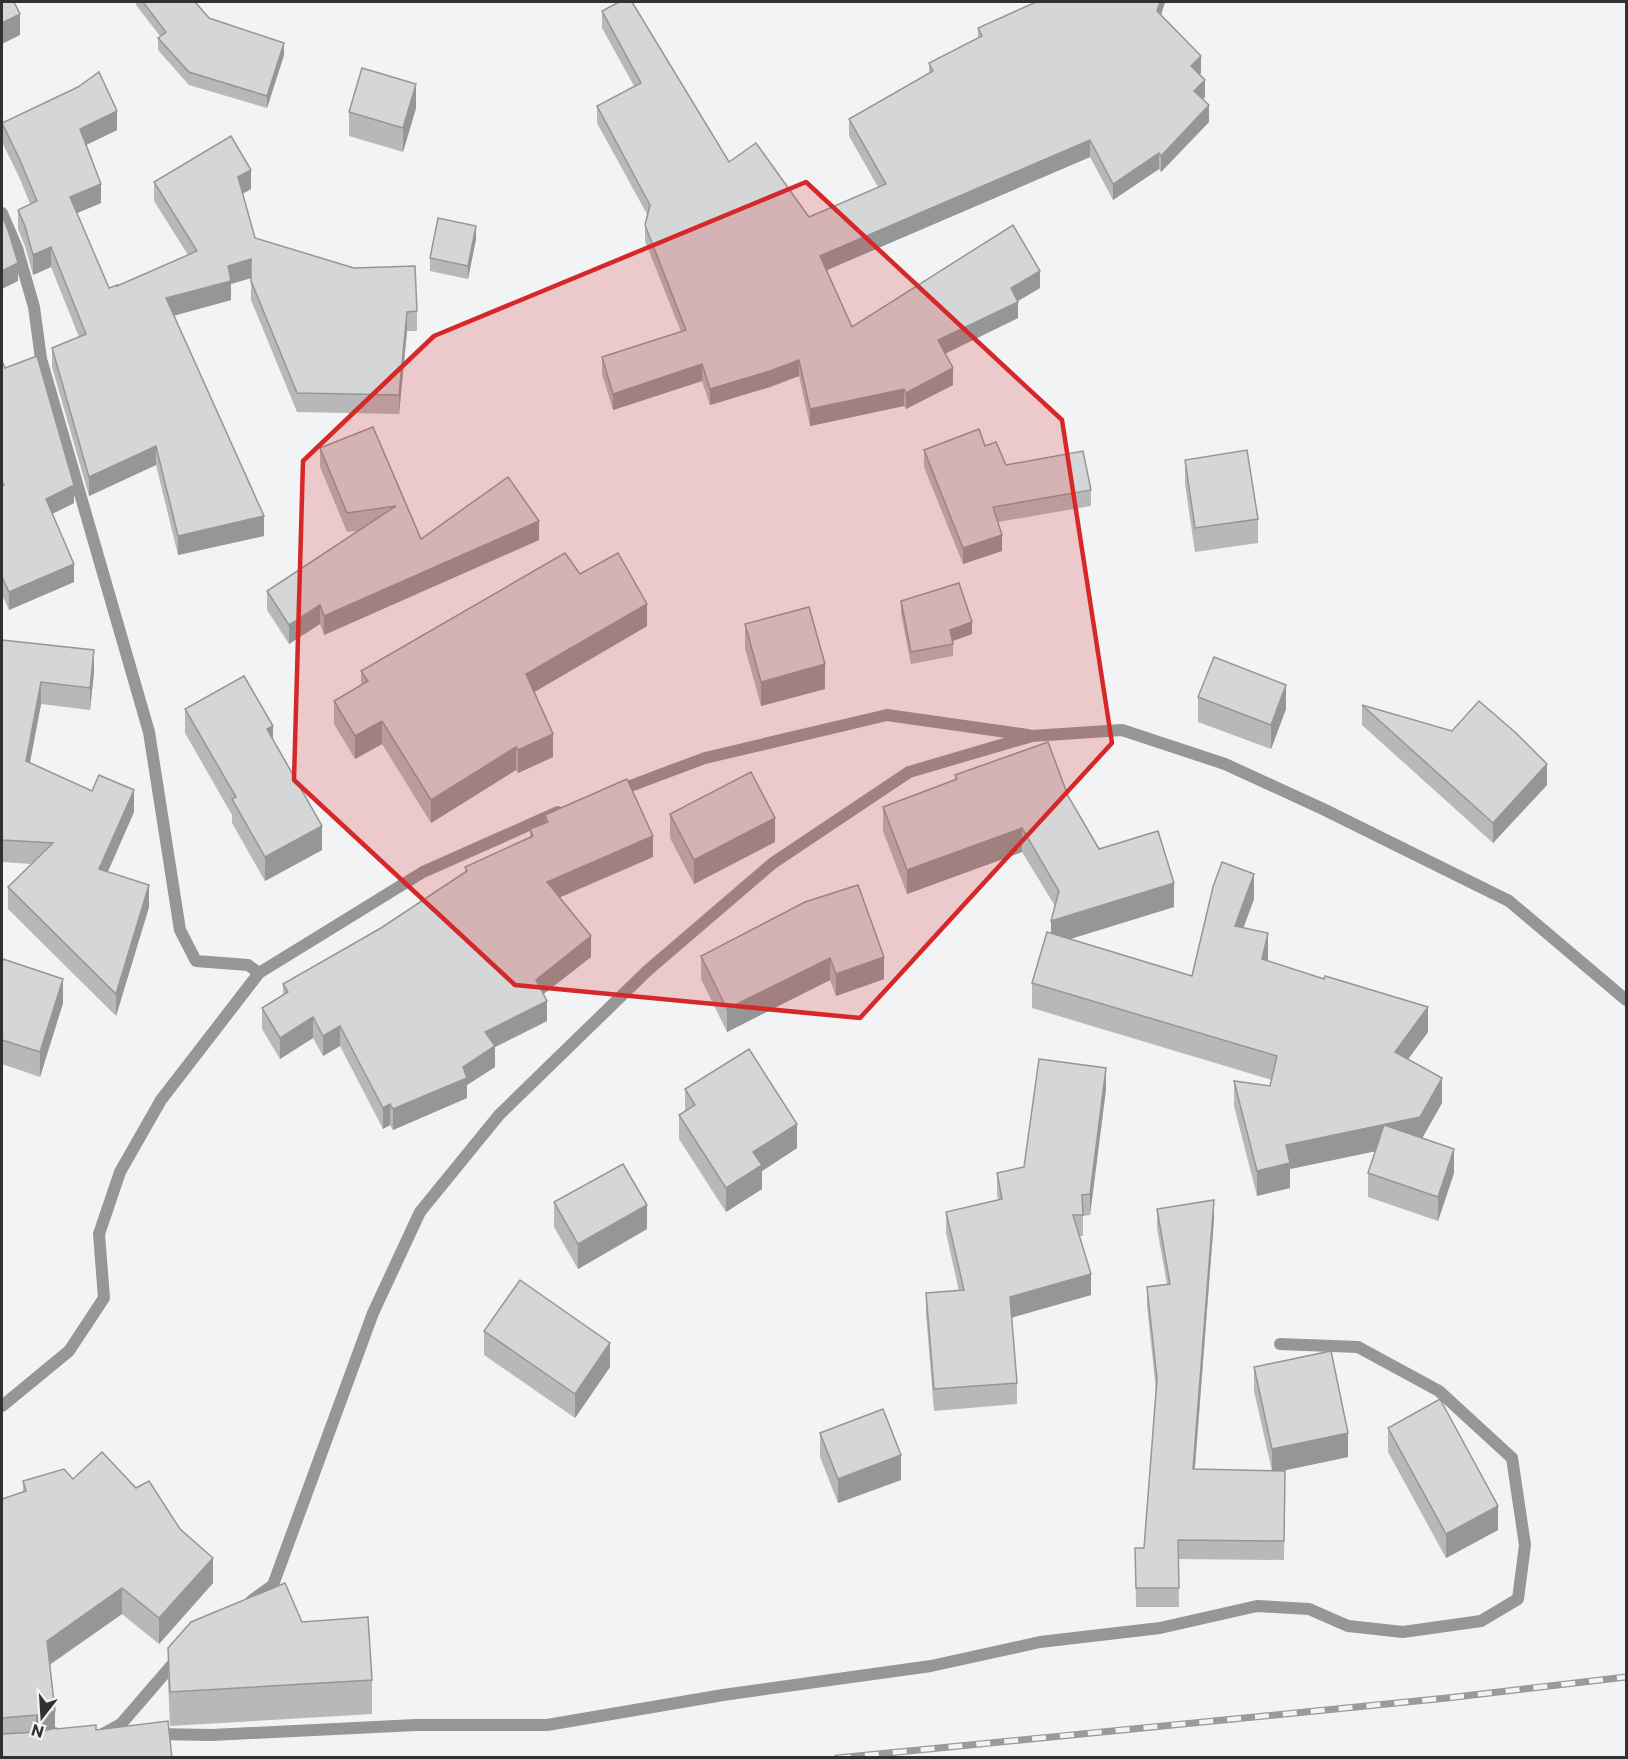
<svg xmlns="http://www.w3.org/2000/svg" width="1628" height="1759" viewBox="0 0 1628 1759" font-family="Commissioner,sans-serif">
  <rect width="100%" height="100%" fill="#f2f3f4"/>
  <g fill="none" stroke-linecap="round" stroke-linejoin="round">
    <g stroke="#969697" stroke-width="12">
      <path d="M2,213L17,248L34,307L41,359L149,732L180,930L196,961L248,965L259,973"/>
      <path d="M617,791L705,758L887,715L1028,735"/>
      <path d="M2,1406L69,1351L104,1298L99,1234L120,1172L161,1100L259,973L423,872L558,812"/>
      <path d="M251,1601L273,1585L373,1313L420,1212L499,1115L647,971L773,863L909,772L1032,736L1122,730L1225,764L1323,809L1509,901L1626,1000"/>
      <path d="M103,1734L121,1724L178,1658"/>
      <path d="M154,1734L212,1735L416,1725H547L723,1695L931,1666L1040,1642L1160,1628L1257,1606L1309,1609L1348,1626L1403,1632L1481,1621L1518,1599L1525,1545L1512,1458L1439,1391L1358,1347L1280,1344"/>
    </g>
    <g stroke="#999a9b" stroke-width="7">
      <path id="rail" d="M837,1758L1447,1698L1626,1677"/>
    </g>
    <use href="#rail" stroke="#f2f3f4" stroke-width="4.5" stroke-dasharray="14" stroke-linecap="butt"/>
  </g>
  <g fill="#b7b8ba">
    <path d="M136,2H195L209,18L284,55L267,108L189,85L158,50V38L160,36L136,5Z"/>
    <path d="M1032,2H1165L1161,15L1201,73L1200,74L1205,97L1203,99L1209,122L1161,172L1159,169L1113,200L1090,157L827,270L852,327L1040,288L1018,301V318L945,354L953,385L906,409L904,406L810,426L799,376L770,387L710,405L702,381L613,410L602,374V357L681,332L645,241V225L648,216L597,123V106L634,86L602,28V11L729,162L809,217L878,187L849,136V119L929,73V63L978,38V28L1033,3Z"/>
    <path d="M416,108L403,152L349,136V112Z"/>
    <path d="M2,123L117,130L86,145L101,203L77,213L109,288L117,286L188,255L154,201V182L251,189L243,194L255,238L417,311V331H407L399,414L297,412L251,300V278L231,284V300L174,315L264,536L178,555L156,465L89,496L52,367V348L79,337L51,267L33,275L25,246L18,229V210L30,204L20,179L2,142Z"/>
    <path d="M476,239L468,279L430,271V258Z"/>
    <path d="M2,361L74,503L52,514L74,582L9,610L2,595Z"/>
    <path d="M373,427L421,539L539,540L324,635L320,624L289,644L267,610V591L358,531L347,532L320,467V448Z"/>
    <path d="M985,446L1006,465L1091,490V506L998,522L1002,551L963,564L924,467V450Z"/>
    <path d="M1185,460L1258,519V543L1195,552L1185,484Z"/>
    <path d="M580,574L647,626L534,692L553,757L518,773L516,770L431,823L382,744L355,759L334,724V701L361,685V671Z"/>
    <path d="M901,601L972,634L953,641V656L911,664L901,614Z"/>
    <path d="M745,624L825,689L761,706L745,648Z"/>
    <path d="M2,640L94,672L90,710L41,704L30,762L134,812L108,872L149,907L116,1016L8,909V887L32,864L2,862Z"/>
    <path d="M1198,697L1286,709L1271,749L1198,722Z"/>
    <path d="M1362,705L1547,785L1493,843L1362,725Z"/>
    <path d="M185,709L273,739L322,850L265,881L232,823V815L185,733Z"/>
    <path d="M955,775L1068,796L1099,849L1174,907L1069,939L1192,976L1254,899L1243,928L1268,958L1267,961L1428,1032L1408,1059L1442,1103L1422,1138L1454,1173L1438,1221L1368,1197V1173L1375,1151L1290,1169V1188L1257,1196L1234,1106V1081L1270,1086L1272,1080L1032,1008V983L1051,934L1055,906L1022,852L907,894L883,831V807L955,780Z"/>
    <path d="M670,814L775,842L694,884L670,838Z"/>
    <path d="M545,815L653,857L559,897L591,957L543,994L547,1021L495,1047V1067L467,1085V1098L393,1130L390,1125L383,1129L340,1046L323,1056L313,1038L280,1059L262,1029V1008L283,995V984L381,928L465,872V867L530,837V829L545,823Z"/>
    <path d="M805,902L884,979L836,996L830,980L727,1032L701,979V956Z"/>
    <path d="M2,965L63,1003L40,1077L2,1064Z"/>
    <path d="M685,1089L797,1148L762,1171V1189L726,1212L679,1139V1115L685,1111Z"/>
    <path d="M1106,1089L1090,1215L1083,1216V1236H1079L1091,1295L1011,1318L1017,1383V1404L934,1411L926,1314V1293L959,1291L946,1233V1212L998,1200L997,1194V1173L1024,1167Z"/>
    <path d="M554,1202L647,1229L578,1269L554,1227Z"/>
    <path d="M1157,1209L1214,1219L1195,1469L1272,1471L1254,1391V1367L1348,1457L1281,1471H1285L1284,1560L1178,1559L1179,1607H1136L1135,1548H1144L1156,1390L1147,1306V1287L1167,1284L1157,1228Z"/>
    <path d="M484,1331L610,1367L575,1418L484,1355Z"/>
    <path d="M1388,1428L1498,1530L1446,1558L1388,1452Z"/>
    <path d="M820,1433L901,1480L838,1503L820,1457Z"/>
    <path d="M73,1479L213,1583L159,1644L122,1614L50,1665L55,1728L56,1729L96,1730L2,1758V1499L23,1492V1481Z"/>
    <path d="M302,1622L372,1680V1714L170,1726L168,1682V1648Z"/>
  </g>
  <g fill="#959697">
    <path d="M1160,2H1165L1157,28V11Z"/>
    <path d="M20,14V35L2,44V23Z"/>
    <path d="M284,43V55L267,108V96Z"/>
    <path d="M1201,56V73L1191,82V66Z"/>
    <path d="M1205,80V97L1194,107V91Z"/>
    <path d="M416,84V108L403,152V128Z"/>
    <path d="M1209,105V122L1161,172V156Z"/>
    <path d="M117,111V130L80,148V129Z"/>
    <path d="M1090,140V157L820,273V256Z"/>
    <path d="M1159,153V169L1113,200V184Z"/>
    <path d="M251,170V189L238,196V177Z"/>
    <path d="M101,184V203L70,216V197Z"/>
    <path d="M476,226V239L468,279V266Z"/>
    <path d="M51,247V267L33,275V255Z"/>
    <path d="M251,259V278L231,284V300L166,318V298L228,266Z"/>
    <path d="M18,263V281L2,289V271Z"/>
    <path d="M1040,271V288L1011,305V288Z"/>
    <path d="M1018,302V318L938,357V340Z"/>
    <path d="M407,312V331L399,414V395Z"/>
    <path d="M799,360V376L770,387L710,405V389Z"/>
    <path d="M702,364V381L613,410V394Z"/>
    <path d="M953,368V385L906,409V393Z"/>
    <path d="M904,389V406L810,426V409Z"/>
    <path d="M156,446V465L89,496V477Z"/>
    <path d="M74,485V503L46,517V499Z"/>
    <path d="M264,516V536L178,555V536Z"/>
    <path d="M539,521V540L324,635V616Z"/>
    <path d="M1002,535V551L963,564V548Z"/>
    <path d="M74,564V582L9,610V592Z"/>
    <path d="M647,604V626L526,697V674Z"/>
    <path d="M320,605V624L289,644V625Z"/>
    <path d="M972,622V634L950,642V630Z"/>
    <path d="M94,650V672L90,710V688Z"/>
    <path d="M825,664V689L761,706V682Z"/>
    <path d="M41,682V704L26,783V761Z"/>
    <path d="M1286,685V709L1271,749V725Z"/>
    <path d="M382,721V744L355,759V736Z"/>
    <path d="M273,726V750L267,729Z"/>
    <path d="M553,734V757L518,773V750Z"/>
    <path d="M516,747V770L431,823V800Z"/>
    <path d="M1547,764V785L1493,843V823Z"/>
    <path d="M134,790V812L99,891V869Z"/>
    <path d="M775,818V842L694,884V860Z"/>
    <path d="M322,826V850L265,881V857Z"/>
    <path d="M1022,828V852L907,894V870Z"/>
    <path d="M653,836V857L547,903V882Z"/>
    <path d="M1254,874V899L1235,951V926Z"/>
    <path d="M1174,883V907L1051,945V921Z"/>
    <path d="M149,885V907L116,1016V994Z"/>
    <path d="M1268,933V958L1262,984V959Z"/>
    <path d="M591,936V957L536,1000V980Z"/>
    <path d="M884,957V979L836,996V974Z"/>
    <path d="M830,958V980L727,1032V1009Z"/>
    <path d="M63,979V1003L40,1077V1052Z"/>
    <path d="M547,1001V1021L495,1047V1067L467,1085V1098L393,1130V1109L463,1067L485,1032Z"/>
    <path d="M1428,1007V1032L1395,1077V1052Z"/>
    <path d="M313,1017V1038L280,1059V1038Z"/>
    <path d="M340,1026V1046L323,1056V1036Z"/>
    <path d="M1106,1068V1089L1090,1215V1194Z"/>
    <path d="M1442,1078V1103L1420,1142L1290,1169V1188L1257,1196V1171L1286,1145Z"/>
    <path d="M390,1104V1125L383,1129V1108Z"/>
    <path d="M797,1124V1148L762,1171V1189L726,1212V1188L753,1152Z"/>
    <path d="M1454,1149V1173L1438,1221V1197Z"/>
    <path d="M1214,1200V1219L1193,1489V1469Z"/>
    <path d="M647,1205V1229L578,1269V1244Z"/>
    <path d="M1091,1274V1295L1010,1318V1297Z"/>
    <path d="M610,1343V1367L575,1418V1394Z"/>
    <path d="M1348,1433V1457L1272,1473V1449Z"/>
    <path d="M901,1455V1480L838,1503V1479Z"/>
    <path d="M1498,1506V1530L1446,1558V1534Z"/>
    <path d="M213,1558V1583L159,1644V1618Z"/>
    <path d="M122,1588V1614L47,1666V1641Z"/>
    <path d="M55,1711V1737L36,1741V1715Z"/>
  </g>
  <g fill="#d5d6d8" stroke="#959697" stroke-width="1.5">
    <path d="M2,2H14L20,14L2,23Z"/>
    <path d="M143,2H195L209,18L284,43L267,96L189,72L158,38L166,32Z"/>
    <path d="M619,2H632L729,162L756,143L809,217L886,184L849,119L933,71L929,63L982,36L978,28L1036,2H1160L1157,11L1201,56L1191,66L1205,80L1194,91L1209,105L1161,156L1159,153L1113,184L1090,140L820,256L852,327L1013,225L1040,271L1011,288L1018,302L938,340L953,368L906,393L904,389L810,409L799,360L770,371L710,389L702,364L613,394L602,357L686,330L645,225L650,205L597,106L641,83L602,11Z"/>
    <path d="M362,68L416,84L403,128L349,112Z"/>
    <path d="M99,72L117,111L80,129L101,184L70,197L109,288L117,285V286L197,251L154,182L231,136L251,170L238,177L255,238L354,268L415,266L417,311L407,312L399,395L297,393L251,281V259L228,266L231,281L166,298L264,516L178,536L156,446L89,477L52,348L86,334L51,247L33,255L25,226L18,210L37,201L20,160L2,123L78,87Z"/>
    <path d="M3,218L9,233L18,263L2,271V219Z"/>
    <path d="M438,218L476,226L468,266L430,258Z"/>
    <path d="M37,356L74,485L46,499L74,564L9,592L2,577V486L4,485L2,481V361L5,368Z"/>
    <path d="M373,427L421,539L508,477L539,521L324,616L320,605L289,625L267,591L396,506L347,513L320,448Z"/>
    <path d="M979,429L985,446L996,442L1006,465L1083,451L1091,490L993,507L1002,535L963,548L924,450Z"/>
    <path d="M1247,450L1258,519L1195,528L1185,460Z"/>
    <path d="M565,553L580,574L618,553L647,604L526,674L553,734L518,750L516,747L431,800L382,721L355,736L334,701L368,681L361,671Z"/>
    <path d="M959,583L972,622L950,630L953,644L911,652L901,601Z"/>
    <path d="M809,607L825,664L761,682L745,624Z"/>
    <path d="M2,640L94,650L90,688L41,682L26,761L92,791L99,775L134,790L99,869L149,885L116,994L8,887L53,843L2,840Z"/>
    <path d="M1214,657L1286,685L1271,725L1198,697Z"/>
    <path d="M244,676L273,726L267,729L322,826L265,857L232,799L236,797L185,709Z"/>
    <path d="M1479,701L1516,733L1547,764L1493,823L1362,705L1452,731Z"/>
    <path d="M1048,742L1068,796L1099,849L1158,831L1174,883L1051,921L1059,891L1022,828L907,870L883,807L957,779L955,775Z"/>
    <path d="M751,772L775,818L694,860L670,814Z"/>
    <path d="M627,779L653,836L547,882L591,936L536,980L547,1001L485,1032L495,1046L463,1067L467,1078L393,1109L390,1104L383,1108L340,1026L323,1036L313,1017L280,1038L262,1008L288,992L283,984L381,928L467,871L465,867L533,836L530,829L548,822L545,815Z"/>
    <path d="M1222,862L1254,874L1235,926L1268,933L1262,959L1324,979L1325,976L1428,1007L1395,1052L1442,1078L1420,1117L1286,1145L1290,1163L1257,1171L1234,1081L1270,1086L1277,1056L1032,983L1047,932L1192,976L1213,887Z"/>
    <path d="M858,885L884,957L836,974L830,958L727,1009L701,956L805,902Z"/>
    <path d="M3,959L63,979L40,1052L2,1040V965Z"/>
    <path d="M749,1049L797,1124L753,1152L762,1165L726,1188L679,1115L695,1105L685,1089Z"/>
    <path d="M1039,1059L1106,1068L1090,1194L1082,1195L1083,1215H1073L1091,1274L1010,1297L1017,1383L934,1389L926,1293L964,1290L946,1212L1002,1199L997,1173L1024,1167Z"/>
    <path d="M1384,1125L1454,1149L1438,1197L1368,1173Z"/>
    <path d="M623,1164L647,1205L578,1244L554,1202Z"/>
    <path d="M1214,1200L1193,1469L1285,1471L1284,1541L1178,1540L1179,1588H1136L1135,1548H1144L1157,1379L1147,1287L1170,1284L1157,1209Z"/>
    <path d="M520,1280L610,1343L575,1394L484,1331Z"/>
    <path d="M1331,1351L1348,1433L1272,1449L1254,1367Z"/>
    <path d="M1440,1399L1498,1506L1446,1534L1388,1428Z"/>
    <path d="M883,1409L901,1455L838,1479L820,1433Z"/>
    <path d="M102,1452L136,1488L149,1481L180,1529L213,1558L159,1618L122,1588L47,1641L55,1711L36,1715L2,1718V1499L26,1491L23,1481L64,1469L73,1479Z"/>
    <path d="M285,1583L302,1622L368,1617L372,1680L170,1692L168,1648L191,1622Z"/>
    <path d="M168,1721L172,1758H2V1734L38,1732L56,1728V1729L96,1725V1730Z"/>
  </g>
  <path fill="#d62828" fill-opacity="0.2" stroke="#d62828" stroke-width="4.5" stroke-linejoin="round" d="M806,182L1062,420L1112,743L860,1018L515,985L294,780L303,461L434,336Z"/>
  <rect width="1628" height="1759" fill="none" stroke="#313132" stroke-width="6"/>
  <g transform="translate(42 1717) rotate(197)" stroke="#f2f3f4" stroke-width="4.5" paint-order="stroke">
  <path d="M0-4.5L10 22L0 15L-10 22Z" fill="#313132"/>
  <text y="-9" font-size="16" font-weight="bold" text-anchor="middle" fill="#313132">N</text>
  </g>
</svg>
